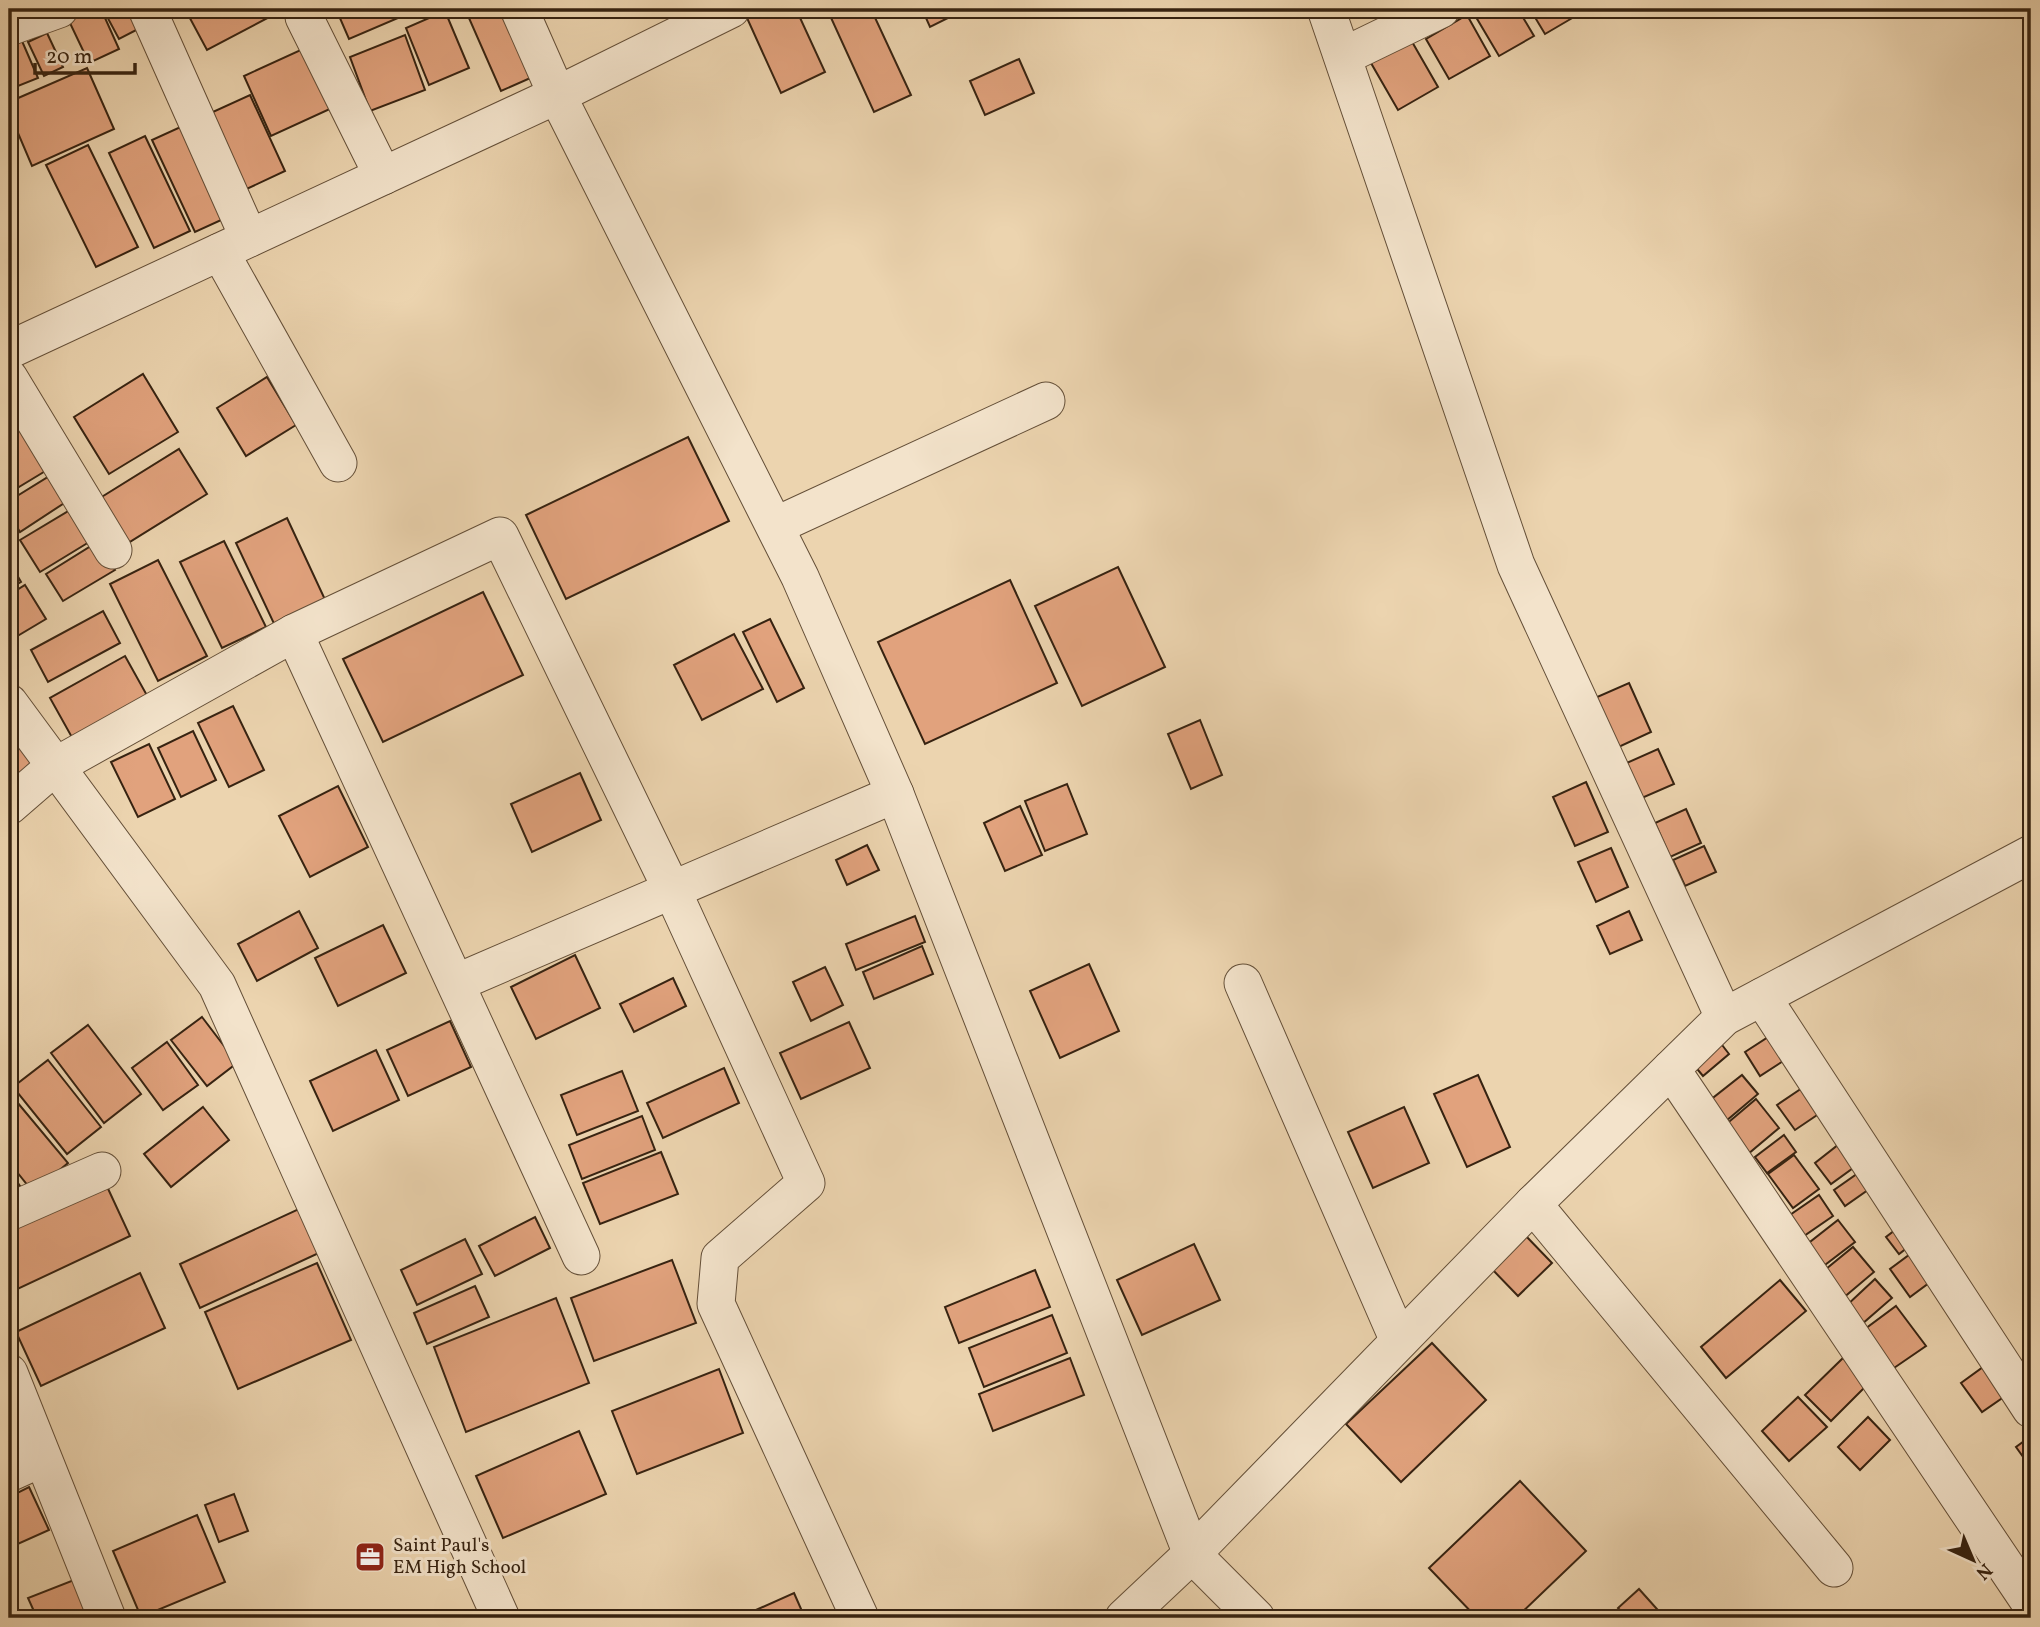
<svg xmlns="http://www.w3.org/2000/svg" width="2040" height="1627" viewBox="0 0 2040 1627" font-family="Vollkorn,serif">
  <rect width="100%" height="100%" fill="#ecd4af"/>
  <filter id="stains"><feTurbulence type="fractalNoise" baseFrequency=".00286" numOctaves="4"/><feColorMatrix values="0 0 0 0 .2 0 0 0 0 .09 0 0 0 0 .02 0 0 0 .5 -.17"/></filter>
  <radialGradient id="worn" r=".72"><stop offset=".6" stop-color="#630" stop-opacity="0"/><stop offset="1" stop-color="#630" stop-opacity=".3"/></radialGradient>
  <g fill="#e1a27d" stroke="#372311" stroke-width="2">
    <path d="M95,9H101L119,49L89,63L69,21Z"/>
    <path d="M108,9H135L144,26L119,39L104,11Z"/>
    <path d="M185,9H275L277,13L207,50Z"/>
    <path d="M336,9H394L398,18L349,39Z"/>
    <path d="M465,9H505L535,76L501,91Z"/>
    <path d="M766,9H796L825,72L781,93L747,18Z"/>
    <path d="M827,9H871L911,95L874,112Z"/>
    <path d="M922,9H961L962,11L930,27Z"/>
    <path d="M1478,9H1518L1534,36L1499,56L1473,12Z"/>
    <path d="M1530,9H1569L1574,17L1545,34Z"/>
    <path d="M445,11L469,68L429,85L406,28Z"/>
    <path d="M1467,15L1490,56L1449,79L1426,39Z"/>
    <path d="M47,33L63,67L44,76L28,42Z"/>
    <path d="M405,35L425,90L370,111L350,57Z"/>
    <path d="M1411,40L1438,87L1398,110L1371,63Z"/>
    <path d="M22,41L38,78L13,88L9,77V46Z"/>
    <path d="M305,48L332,108L271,136L244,76Z"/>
    <path d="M1019,59L1034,93L985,115L970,81Z"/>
    <path d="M87,68L114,129L32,166L9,112V102Z"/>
    <path d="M250,95L285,171L238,193L204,116Z"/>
    <path d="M187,124L230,216L195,232L152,140Z"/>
    <path d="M145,136L190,231L154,248L109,153Z"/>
    <path d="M88,145L138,247L96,267L46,165Z"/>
    <path d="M143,374L178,432L109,474L74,417Z"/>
    <path d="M267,377L296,425L246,456L217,408Z"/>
    <path d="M25,423L52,467L9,493V433Z"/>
    <path d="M688,437L729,521L566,599L526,515Z"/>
    <path d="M179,449L207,494L128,543L100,498Z"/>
    <path d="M56,472L72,498L20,532L9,514V501Z"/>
    <path d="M80,504L99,536L40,572L20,540Z"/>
    <path d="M287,518L328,606L277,630L236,543Z"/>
    <path d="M99,541L115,570L63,601L46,574Z"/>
    <path d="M224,541L266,627L222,648L180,562Z"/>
    <path d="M158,560L207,656L158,681L110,584Z"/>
    <path d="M9,561L21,582L9,589Z"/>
    <path d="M1118,567L1165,667L1082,706L1035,606Z"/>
    <path d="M1010,580L1057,683L925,744L878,642Z"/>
    <path d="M25,585L46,619L9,641V595Z"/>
    <path d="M483,592L523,675L383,742L343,659Z"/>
    <path d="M103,611L120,643L48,682L31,650Z"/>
    <path d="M770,619L804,688L777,702L743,632Z"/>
    <path d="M734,634L763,689L702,720L674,665Z"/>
    <path d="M125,656L149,699L74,741L50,698Z"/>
    <path d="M1629,683L1651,732L1610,751L1588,701Z"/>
    <path d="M233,706L264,770L229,787L198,723Z"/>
    <path d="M1200,720L1222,775L1191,789L1168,734Z"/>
    <path d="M9,731L33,765L9,784Z"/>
    <path d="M193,731L216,780L181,797L158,748Z"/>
    <path d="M149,744L175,799L138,817L111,762Z"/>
    <path d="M1658,749L1674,784L1635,801L1620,766Z"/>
    <path d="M580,773L601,820L532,852L511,804Z"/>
    <path d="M1586,782L1608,832L1575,846L1553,797Z"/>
    <path d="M1067,784L1087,834L1045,851L1025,801Z"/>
    <path d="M338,786L368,847L310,877L279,816Z"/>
    <path d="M1020,806L1042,855L1005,871L984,823Z"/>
    <path d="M1686,809L1701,843L1670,857L1655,823Z"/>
    <path d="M867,845L879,870L847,885L836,860Z"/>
    <path d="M1704,846L1716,872L1685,886L1673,860Z"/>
    <path d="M1611,848L1628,887L1596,902L1578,862Z"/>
    <path d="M299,911L318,948L257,981L238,944Z"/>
    <path d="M1629,911L1642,940L1610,954L1597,926Z"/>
    <path d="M915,916L925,942L856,970L846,944Z"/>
    <path d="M383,925L406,973L338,1006L315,958Z"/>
    <path d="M922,946L933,974L874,999L863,972Z"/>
    <path d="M575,955L600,1008L536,1039L511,987Z"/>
    <path d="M1089,964L1119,1031L1060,1058L1030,991Z"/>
    <path d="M825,967L843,1005L811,1021L793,982Z"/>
    <path d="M673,978L686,1006L634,1032L620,1004Z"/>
    <path d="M202,1017L237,1063L207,1086L171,1040Z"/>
    <path d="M450,1021L471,1067L408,1096L387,1050Z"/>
    <path d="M849,1022L870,1068L801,1099L780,1053Z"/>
    <path d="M88,1025L141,1094L104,1123L51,1053Z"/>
    <path d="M1776,1032L1791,1056L1760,1076L1745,1052Z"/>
    <path d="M1719,1041L1729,1054L1703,1076L1693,1064Z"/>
    <path d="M167,1042L198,1085L163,1110L132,1068Z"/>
    <path d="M376,1050L399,1100L333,1131L310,1081Z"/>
    <path d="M48,1060L101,1127L67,1154L13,1087Z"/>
    <path d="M724,1068L739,1103L663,1138L647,1103Z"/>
    <path d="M622,1071L638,1111L577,1135L561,1095Z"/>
    <path d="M1478,1075L1510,1147L1467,1167L1434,1094Z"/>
    <path d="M1742,1075L1758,1094L1726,1121L1709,1101Z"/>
    <path d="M1808,1084L1826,1109L1795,1130L1777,1105Z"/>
    <path d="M12,1096L68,1163L33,1192L9,1162V1099Z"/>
    <path d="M1756,1099L1779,1128L1748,1154L1724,1126Z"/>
    <path d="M203,1107L229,1140L171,1187L144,1154Z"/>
    <path d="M1404,1107L1429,1163L1373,1188L1348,1132Z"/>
    <path d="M642,1116L655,1150L582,1179L569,1145Z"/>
    <path d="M1784,1135L1796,1152L1767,1173L1755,1157Z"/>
    <path d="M1843,1141L1860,1163L1831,1184L1815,1163Z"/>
    <path d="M661,1152L678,1194L600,1224L583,1183Z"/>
    <path d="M1794,1155L1819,1189L1793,1208L1768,1174Z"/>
    <path d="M1864,1169L1875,1185L1845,1206L1834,1190Z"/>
    <path d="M9,1170L20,1186L9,1194Z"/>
    <path d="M104,1180L130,1236L9,1293V1223Z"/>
    <path d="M1819,1195L1833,1216L1801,1238L1787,1217Z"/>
    <path d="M301,1208L321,1252L200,1308L180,1264Z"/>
    <path d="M535,1217L550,1248L495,1276L479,1246Z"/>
    <path d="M1838,1220L1855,1242L1817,1271L1801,1249Z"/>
    <path d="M1903,1224L1916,1241L1899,1254L1886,1237Z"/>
    <path d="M1524,1234L1552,1263L1518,1296L1490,1267Z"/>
    <path d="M465,1239L482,1274L417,1305L401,1270Z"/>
    <path d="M1194,1244L1220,1300L1142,1335L1117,1280Z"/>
    <path d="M1853,1247L1874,1272L1836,1304L1815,1278Z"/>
    <path d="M1917,1249L1937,1277L1910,1297L1890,1269Z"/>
    <path d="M672,1260L696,1323L594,1361L571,1298Z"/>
    <path d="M317,1263L351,1340L238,1389L205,1312Z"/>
    <path d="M1035,1270L1050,1307L959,1343L945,1307Z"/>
    <path d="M140,1273L165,1328L41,1386L16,1332Z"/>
    <path d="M1875,1279L1892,1298L1862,1324L1846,1306Z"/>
    <path d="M1780,1280L1806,1311L1726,1378L1701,1347Z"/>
    <path d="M475,1286L489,1317L427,1344L414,1313Z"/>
    <path d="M556,1298L589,1383L466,1432L434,1347Z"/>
    <path d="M1896,1306L1926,1346L1894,1368L1865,1329Z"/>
    <path d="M1052,1315L1067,1353L984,1387L969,1348Z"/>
    <path d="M1432,1343L1486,1400L1401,1482L1346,1424Z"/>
    <path d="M1070,1358L1084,1395L993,1431L979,1394Z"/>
    <path d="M1843,1358L1868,1384L1831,1421L1805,1395Z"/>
    <path d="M1990,1362L2011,1392L1982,1412L1961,1383Z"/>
    <path d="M719,1369L743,1433L637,1474L612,1411Z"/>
    <path d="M1798,1397L1827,1427L1789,1461L1762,1431Z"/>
    <path d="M1868,1417L1890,1440L1860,1470L1838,1447Z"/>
    <path d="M579,1431L606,1494L503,1538L476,1476Z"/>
    <path d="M2031,1436V1468L2016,1447Z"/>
    <path d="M1520,1481L1586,1551L1516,1618H1477L1429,1568Z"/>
    <path d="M29,1487L49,1530L11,1547L9,1497Z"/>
    <path d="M234,1494L248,1531L219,1542L205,1505Z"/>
    <path d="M197,1515L225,1582L141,1617L113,1551Z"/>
    <path d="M9,1562L17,1580L9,1584Z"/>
    <path d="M74,1580L90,1618H37L28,1598Z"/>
    <path d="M1639,1589L1665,1618H1627L1618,1608Z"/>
    <path d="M794,1593L805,1618H738Z"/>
    <path d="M28,1612L31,1618H14Z"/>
  </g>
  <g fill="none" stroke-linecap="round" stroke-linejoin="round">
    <g stroke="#644f38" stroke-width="39">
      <g id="minor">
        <path d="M147,9L249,238"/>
        <path d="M519,9L557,95L800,577L895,794L1192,1554L1256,1618"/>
        <path d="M1326,9L1516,565L1724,1017"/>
        <path d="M304,17L383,176"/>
        <path d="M9,27L59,9"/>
        <path d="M1344,56L1441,9"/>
        <path d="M220,252L338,463"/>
        <path d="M9,350L557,95L731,9"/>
        <path d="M9,378L113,550"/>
        <path d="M775,526L1046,401"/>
        <path d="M294,633L500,536L672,890L806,1183L720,1258L716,1304L860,1618"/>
        <path d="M9,703L217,985L501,1618"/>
        <path d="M9,806L54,767L294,633L581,1256"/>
        <path d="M456,983L895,794"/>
        <path d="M1243,983L1399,1341"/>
        <path d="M1762,997L2031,1409"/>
        <path d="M1671,1069L2031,1604"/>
        <path d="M1533,1204L1834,1568"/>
        <path d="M9,1212L102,1171"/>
        <path d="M9,1373L107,1618"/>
        <path d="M9,1473L42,1458"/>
        <path d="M1124,1618L1192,1554L1533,1204L1724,1017L2031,854"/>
      </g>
    </g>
    <use href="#minor" stroke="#f3e3cb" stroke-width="37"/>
  </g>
  <defs>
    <g id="office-square" transform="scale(1.575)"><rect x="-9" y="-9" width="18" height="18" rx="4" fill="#8f2418" stroke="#f3e3cb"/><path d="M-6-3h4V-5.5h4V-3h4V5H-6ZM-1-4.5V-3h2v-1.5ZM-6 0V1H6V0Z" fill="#fff"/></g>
  </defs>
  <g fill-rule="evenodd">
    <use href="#office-square" x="370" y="1557"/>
  </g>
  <g text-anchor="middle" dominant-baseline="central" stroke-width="6" stroke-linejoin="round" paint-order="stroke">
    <g font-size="19" fill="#372311" stroke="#f3e3cb" text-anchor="start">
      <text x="393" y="1546">Saint Paul's<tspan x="393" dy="22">EM High School</tspan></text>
    </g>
  </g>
  <rect width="2040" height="1627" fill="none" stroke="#ecd4af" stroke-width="35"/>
  <rect x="10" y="10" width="2019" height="1606" fill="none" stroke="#372311" stroke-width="3.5"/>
  <rect x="18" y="18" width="2005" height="1592" fill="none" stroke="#372311" stroke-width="2"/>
  <g transform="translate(1973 1560) rotate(136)" stroke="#f3e3cb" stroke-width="5" paint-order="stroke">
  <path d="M0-5L12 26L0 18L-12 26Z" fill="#372311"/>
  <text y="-10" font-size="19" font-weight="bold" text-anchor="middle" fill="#372311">N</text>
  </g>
  <path d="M35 63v10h100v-10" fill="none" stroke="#372311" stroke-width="3.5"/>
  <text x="46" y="63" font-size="21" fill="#372311" stroke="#f3e3cb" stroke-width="5" paint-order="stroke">20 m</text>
  <rect width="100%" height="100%" filter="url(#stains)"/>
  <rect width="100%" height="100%" fill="url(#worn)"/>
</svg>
